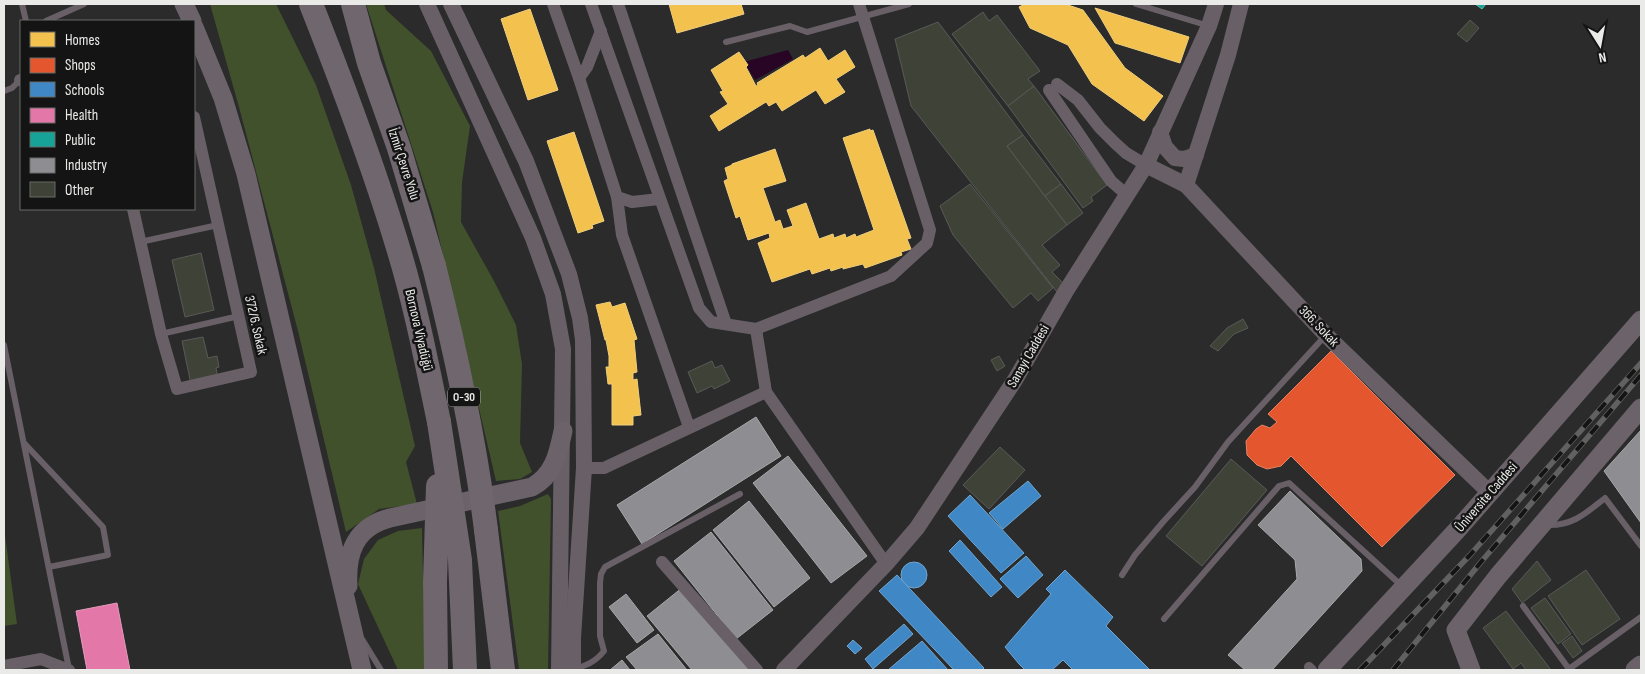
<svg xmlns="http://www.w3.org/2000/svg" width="1645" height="674" viewBox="0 0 1645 674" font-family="'Sofia Sans Condensed',sans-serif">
  <rect width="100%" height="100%" fill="#2a2b2a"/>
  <g fill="#41512c">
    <path d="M210,4L241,5L276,4L316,85L351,185L374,268L415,446L406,462L417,504L379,509L346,532L298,331L239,107Z"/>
    <path d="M366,4H384L386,10L431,51L470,126L462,182L461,222L494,281L516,325L522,364L520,443L532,472L520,479L496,481L433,212Z"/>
    <path d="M548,494L551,499L548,670H519L498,511L520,506Z"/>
    <path d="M4,528L17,624L4,626Z"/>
    <path d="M422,528L425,670H398L358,584L364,559L378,540L398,531Z"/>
  </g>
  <path fill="#280425" d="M788,50L793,59L755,80L744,62Z"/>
  <g fill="#f2c14e" stroke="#f0ce7c">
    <path d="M669,4H741L744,14L677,33Z"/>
    <path d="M1025,4H1065L1083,10L1125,68L1163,96L1144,121L1092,84L1068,45L1030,28L1019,7Z"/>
    <path d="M1095,8L1189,37L1180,63L1115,43Z"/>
    <path d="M530,9L558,90L528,100L501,19Z"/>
    <path d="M820,48L828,61L845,50L855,67L836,79L845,92L825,104L816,90L782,111L776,102L769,106L766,102L719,131L710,116L728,104L720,92L723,91L711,70L739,52L748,65L746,67L756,86L758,85L757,83L803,55L805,58Z"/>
    <path d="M870,129V131L873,130L911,238L907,239L911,249L901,252L902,255L865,268L863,264L843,269V267L831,271L830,268L812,274L810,269L772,282L758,243L770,238L769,233L748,240L740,216L736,218L724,181L728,179L725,168L732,165V164L775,149L786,181L763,188L775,222L780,220L783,229L793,226L787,210L806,203L819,239L833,234L834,238L845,234L846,238L855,234L856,237L874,230L843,138Z"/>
    <path d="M574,132L604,221L592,225L593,228L578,233L547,141Z"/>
    <path d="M610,302L612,307L625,303L637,339L634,340L637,372L633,373V380L637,379L641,415L633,416V425H612V384H608L606,367H609V356L606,340H605L596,305Z"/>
  </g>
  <path fill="#e4572e" stroke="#e68366" d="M1331,351L1455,475L1382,547L1291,456L1281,466L1267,469L1257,465L1247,455L1246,441L1256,429L1262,425L1270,428L1277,422L1268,414Z"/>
  <g fill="#3f88c5" stroke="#72a6d0">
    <path d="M1028,481L1041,496L1003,529L989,513Z"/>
    <path d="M970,495L1024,553L1001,573L948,516Z"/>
    <path d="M960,540L1002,587L991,597L949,551Z"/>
    <path d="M1026,556L1043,575L1018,598L1000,579Z"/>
    <circle cx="914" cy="575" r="13"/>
    <path d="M1065,570L1113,617L1106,626L1150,670H1073L1063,660L1052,670H1025L1019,664L1005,647L1051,594L1046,589Z"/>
    <path d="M897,575L984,668L982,670H954L879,591Z"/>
    <path d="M904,624L913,634L873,669L865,659Z"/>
    <path d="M853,640L862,648L855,654L847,646Z"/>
    <path d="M922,641L948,670H888Z"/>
  </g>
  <path fill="#e377a8" stroke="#e59abc" d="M117,603L130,670H87L76,611Z"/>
  <path fill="#17a398" stroke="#56b9b0" d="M1475,4H1486L1482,9Z"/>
  <g fill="#8d8d92" stroke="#a9a9ac">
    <path d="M756,417L781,456L642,544L617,505Z"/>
    <path d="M1641,430V523L1604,471Z"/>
    <path d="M788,456L867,556L831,583L753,483Z"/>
    <path d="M1290,491L1361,559L1362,571L1272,670H1245L1228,655L1297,579L1295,560L1258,525Z"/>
    <path d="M749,501L810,578L774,607L713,530Z"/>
    <path d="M711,532L773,610L736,639L674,561Z"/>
    <path d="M683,587L751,670H692L647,616Z"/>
    <path d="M626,594L654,630L637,643L609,607Z"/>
    <path d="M658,634L687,670H637L626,657Z"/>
    <path d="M622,660L630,670H610Z"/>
  </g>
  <g fill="#3f4337" stroke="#595a58">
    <path d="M983,12L989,21L997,15L1040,71L1028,79L1034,86L1008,106L952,34Z"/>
    <path d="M1470,20L1479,28L1467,42L1457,34Z"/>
    <path d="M938,22L1023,135L1007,146L1067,225L1042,245L1060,265L1052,272L1064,284L1057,292L911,106L895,39Z"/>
    <path d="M1034,86L1107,185L1091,197L1093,201L1083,208L1008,106Z"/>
    <path d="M1023,135L1061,184L1045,196L1007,146Z"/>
    <path d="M970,184L1053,288L1038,301L1031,293L1013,308L953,235L940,206Z"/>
    <path d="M1061,184L1083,213L1067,225L1045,196Z"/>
    <path d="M201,253L214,310L185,317L172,260Z"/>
    <path d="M1243,319L1248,328L1234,334L1218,351L1210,346L1227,328Z"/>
    <path d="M203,337L208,358L217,356L219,367L216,368L218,379L191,384L182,341Z"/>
    <path d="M999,356L1005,366L997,371L991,360Z"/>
    <path d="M712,361L715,368L722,365L730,381L714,389L712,386L697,393L688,372Z"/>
    <path d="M1000,447L1025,470L989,509L963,485Z"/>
    <path d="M1231,459L1267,490L1202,566L1166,536Z"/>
    <path d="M1537,561L1551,580L1522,603L1512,589Z"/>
    <path d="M1586,570L1620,619L1582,645L1548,596Z"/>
    <path d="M1545,598L1571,634L1558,644L1531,608Z"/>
    <path d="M1506,611L1551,670H1526L1521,663L1513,669L1483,628Z"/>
    <path d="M1572,636L1582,651L1573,658L1562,643Z"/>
  </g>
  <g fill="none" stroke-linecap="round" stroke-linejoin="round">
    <g stroke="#696067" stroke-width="6">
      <path d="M22,4L26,21"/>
      <path d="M1136,4L1209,26"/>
      <path d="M46,21L84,4"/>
      <path d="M726,42L790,26L807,32L909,4"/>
      <path d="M4,91L12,88L20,80"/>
      <path d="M140,242L218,225"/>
      <path d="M161,334L239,316"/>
      <path d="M4,345L69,669"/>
      <path d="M24,443L103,527L108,555L49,567"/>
      <path d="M1547,525C1573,526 1586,513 1605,498L1641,546"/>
      <path d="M1122,575L1135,555L1163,522L1195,487L1228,442L1325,336"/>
      <path d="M1523,606L1569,669L1641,617"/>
      <path d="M1164,619L1279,486L1289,483L1403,587"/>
      <path d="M362,639L381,670"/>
      <path d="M573,668C586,667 596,661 604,651L600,636V583L601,574L605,567L740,494"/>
    </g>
    <path stroke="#696067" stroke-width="10" d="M1309,667L1312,670"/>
    <g stroke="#696067" stroke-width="12">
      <path d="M553,4L579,78L617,197L622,235L689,427"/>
      <path d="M591,4L699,308L711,322L756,329L891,276L927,243L930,230L859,4"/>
      <path d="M618,4L726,324"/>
      <path d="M579,78L587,67L601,31"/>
      <path d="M20,80H21"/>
      <path d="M1057,84L1078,100L1100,128L1115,143L1126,153L1146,165"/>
      <path d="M1049,90L1111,181L1127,195"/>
      <path d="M617,197L632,202L659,199"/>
      <path d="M133,209L161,334L177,389L251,372L194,117"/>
      <path d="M756,329L766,392L886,564"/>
      <path d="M584,468H604L766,392"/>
      <path d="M662,562L757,670"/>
      <path d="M4,666L41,659L69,670"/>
    </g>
    <g stroke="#696067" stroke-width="16">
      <path d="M427,4L533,238L553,294L563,349L559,670"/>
      <path d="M451,4L526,161L569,274L580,318L583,340L584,468L573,638V670"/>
      <path d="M1160,132L1165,147L1175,158L1184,159L1196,155"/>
      <path d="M1146,165L1186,185L1326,335L1490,493"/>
      <path d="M1186,185L1228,55L1241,4"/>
      <path d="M784,670L886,564L917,528L1015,380L1066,291L1146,165L1209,26L1216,4"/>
    </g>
    <g stroke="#6b626a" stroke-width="19">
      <path d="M184,4L192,21"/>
      <path d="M194,27L223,98L246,174L362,670"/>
      <path d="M348,586C346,553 355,527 390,518L532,487C554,475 558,454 563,431"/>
      <path d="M1327,670L1458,529L1641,320"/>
      <path d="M1471,670L1456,630L1498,576L1641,408"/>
    </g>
    <path stroke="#696167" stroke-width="21" d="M1636,670L1641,666"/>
    <g stroke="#70666e" stroke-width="24">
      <path d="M311,4C343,85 374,167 399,251C416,307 427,365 439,422"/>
      <path d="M353,4L369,63L399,148L434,266"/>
      <path d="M486,530L503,670"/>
    </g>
    <g stroke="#626161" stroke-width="5.5">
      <g id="rail">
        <path d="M1360,670L1470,555L1641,363"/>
        <path d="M1393,670L1481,562L1641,375"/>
      </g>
    </g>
    <use href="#rail" stroke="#131413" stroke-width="4" stroke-dasharray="11" stroke-linecap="butt"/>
    <g stroke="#70666e" stroke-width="24">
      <path d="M434,266C456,353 475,441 486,530"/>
      <path d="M439,422L460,560L465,670"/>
      <path d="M436,670L435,582L438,486"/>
    </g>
  </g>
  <g text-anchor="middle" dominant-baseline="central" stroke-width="5" stroke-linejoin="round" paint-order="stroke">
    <rect fill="#131413" stroke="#aaaaa9" stroke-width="1" x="448" y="387.5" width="32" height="19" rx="4"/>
    <g font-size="12" font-weight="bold" fill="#eaebe9">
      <text x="464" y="397">O-30</text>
    </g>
    <g font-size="14" fill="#eaebe9" stroke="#131413">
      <text transform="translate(404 164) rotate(72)">İzmir Çevre Yolu</text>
      <text transform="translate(256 325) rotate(77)">372/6. Sokak</text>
      <text transform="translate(1319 326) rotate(46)">366. Sokak</text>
      <text transform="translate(419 330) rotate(77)">Bornova Viyadüğü</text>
      <text transform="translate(1028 356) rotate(-60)">Sanayi Caddesi</text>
      <text transform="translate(1486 497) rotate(-49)">Üniversite Caddesi</text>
    </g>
  </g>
  <rect width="1645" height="674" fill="none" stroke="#eaebe9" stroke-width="10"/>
  <rect x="20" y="20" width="175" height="190" fill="#131413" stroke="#696a69"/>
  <rect x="30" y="32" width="25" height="15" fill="#f2c14e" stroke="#696a69"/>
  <text x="65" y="45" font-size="15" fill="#eaebe9">Homes</text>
  <rect x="30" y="58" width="25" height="15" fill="#e4572e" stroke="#696a69"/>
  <text x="65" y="70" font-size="15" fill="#eaebe9">Shops</text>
  <rect x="30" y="82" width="25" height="15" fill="#3f88c5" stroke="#696a69"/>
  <text x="65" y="95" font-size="15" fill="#eaebe9">Schools</text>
  <rect x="30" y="108" width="25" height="15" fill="#e377a8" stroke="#696a69"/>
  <text x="65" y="120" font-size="15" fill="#eaebe9">Health</text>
  <rect x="30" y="132" width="25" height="15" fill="#17a398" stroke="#696a69"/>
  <text x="65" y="145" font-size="15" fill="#eaebe9">Public</text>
  <rect x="30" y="158" width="25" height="15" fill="#8d8d92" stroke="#696a69"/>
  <text x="65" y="170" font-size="15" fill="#eaebe9">Industry</text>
  <rect x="30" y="182" width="25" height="15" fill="#3f4337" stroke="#696a69"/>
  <text x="65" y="195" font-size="15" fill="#eaebe9">Other</text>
  <g transform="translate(1600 45) rotate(169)" stroke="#131413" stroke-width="4" paint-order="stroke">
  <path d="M0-4L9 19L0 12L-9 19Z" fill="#eaebe9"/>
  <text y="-8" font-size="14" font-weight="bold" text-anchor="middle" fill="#eaebe9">N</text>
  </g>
</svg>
